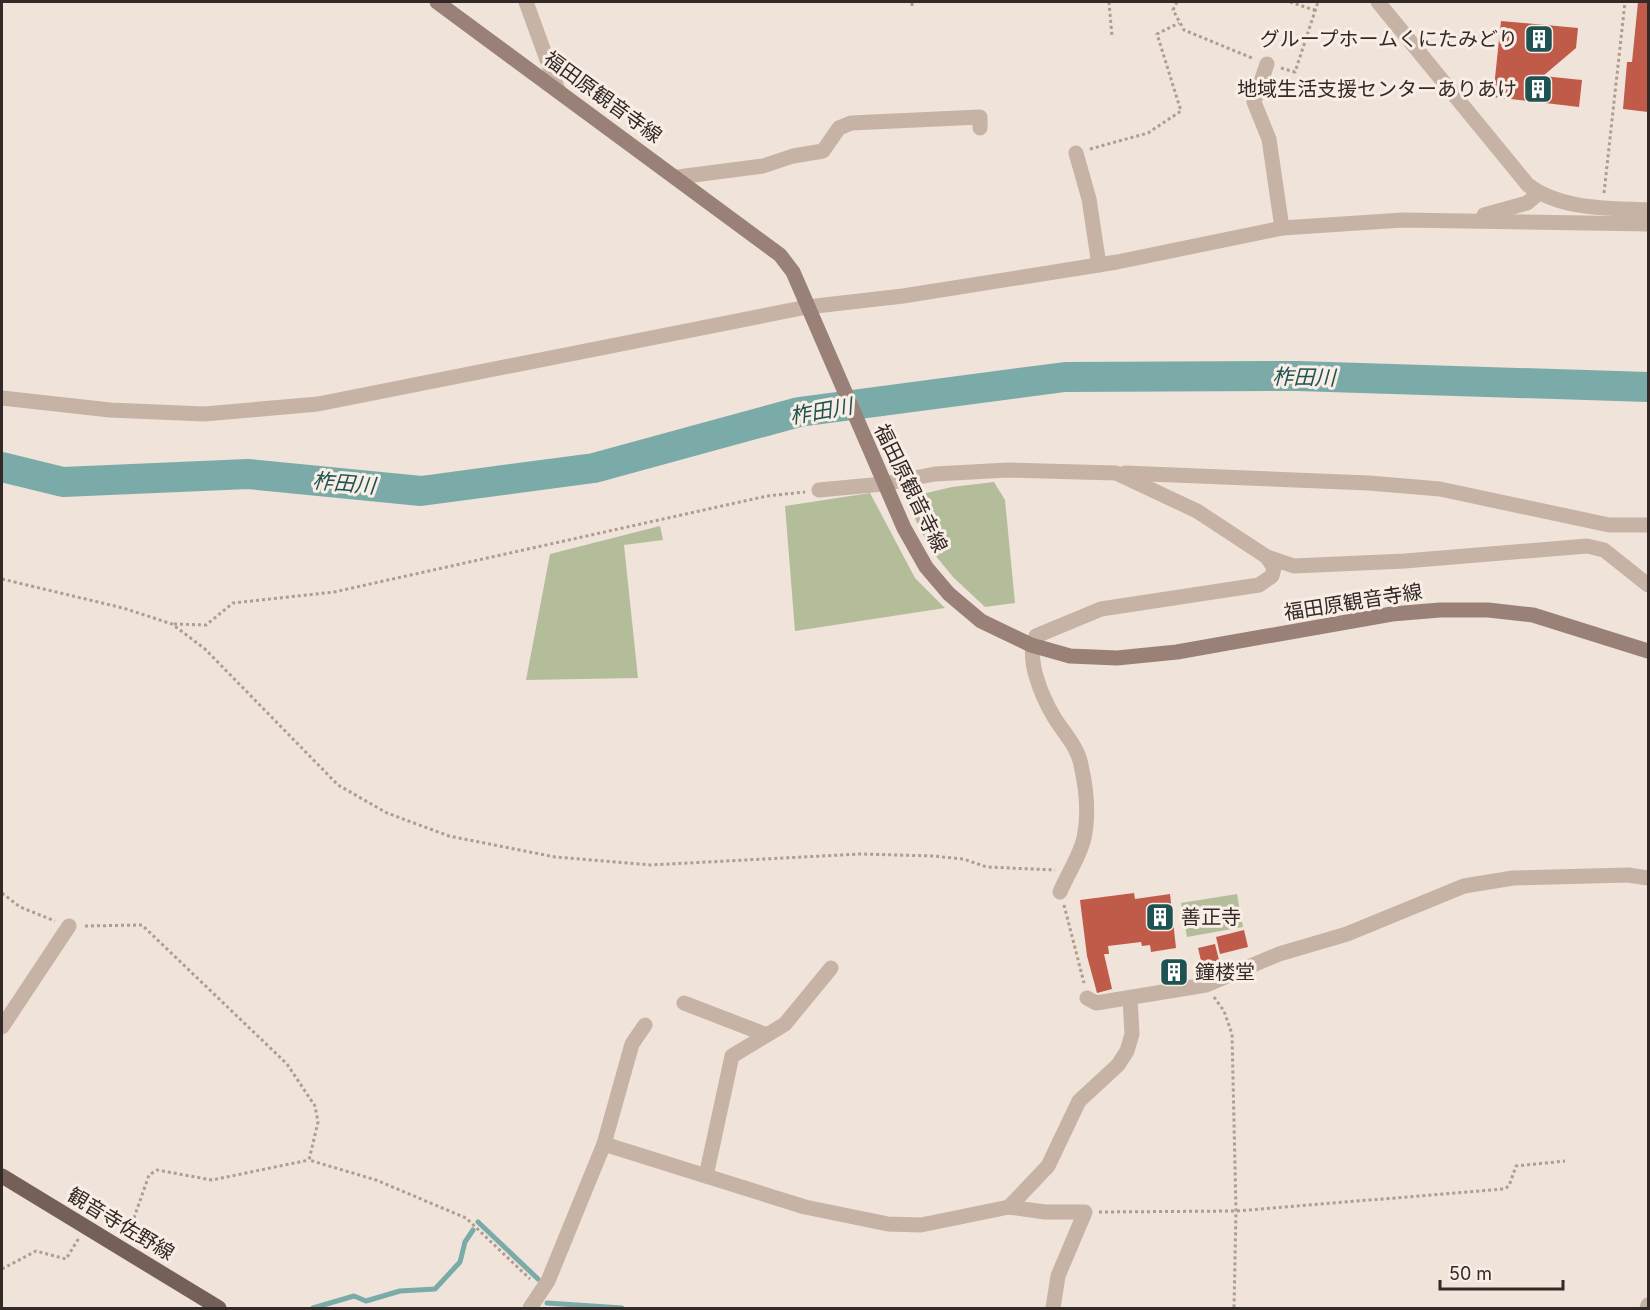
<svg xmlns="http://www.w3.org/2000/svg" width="1650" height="1310" viewBox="0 0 1650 1310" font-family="Inter,'Noto Sans JP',sans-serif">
  <rect width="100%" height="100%" fill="#f0e3d9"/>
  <g fill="#b4bd9a">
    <path d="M994,482L1005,500L1015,603L985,607L953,577L930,549L905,498L952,487Z"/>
    <path d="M870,493L915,578L945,608L795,631L785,506Z"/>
    <path d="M660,526L663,540L624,545L638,678L526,680L550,554Z"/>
    <path d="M1237,894L1243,927L1187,937L1181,903Z"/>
  </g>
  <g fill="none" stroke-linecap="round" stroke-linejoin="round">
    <g stroke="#7aaba9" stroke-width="5">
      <path d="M478,1222L538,1279"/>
      <path d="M547,1303L622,1308"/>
      <path d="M313,1308L354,1296L366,1301L400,1291L435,1289L460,1262L465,1242L473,1230"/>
    </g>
    <path stroke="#7aaba9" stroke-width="30" d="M2,467L63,482L248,474L421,491L594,468L799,412L1065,377L1298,376L1648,387"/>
  </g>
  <g fill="#bf5b48">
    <path d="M1638,2H1648V112L1623,109L1627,62H1632Z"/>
    <path d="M1501,21L1578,28L1576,48L1543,76L1582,80L1579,107L1493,97Z"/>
    <path d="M1134,893L1135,899L1170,894L1176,948L1151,952L1150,945L1142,946L1141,942L1108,946L1109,954H1104L1112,989L1097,993L1087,956L1080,900Z"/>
    <path d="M1244,930L1248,947L1220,954L1216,937Z"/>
    <path d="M1215,944L1221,968L1204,973L1198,948Z"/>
  </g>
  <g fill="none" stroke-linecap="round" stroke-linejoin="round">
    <g stroke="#b29c90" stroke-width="3" stroke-dasharray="3 3" stroke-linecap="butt">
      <path d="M1109,2L1112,37"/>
      <path d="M1177,2L1173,10L1184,30L1252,58"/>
      <path d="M1290,2L1314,10L1315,7"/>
      <path d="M912,6V2"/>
      <path d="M1281,68L1295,72L1318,2"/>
      <path d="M1090,149L1148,133L1181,111L1157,34L1179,23"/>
      <path d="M1604,193L1625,2"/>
      <path d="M2,579L123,608L172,624L205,649L338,785L387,813L449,836L555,857L650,865L860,854L933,856L963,859L987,867L1055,870"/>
      <path d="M174,624L206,625L233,603L334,592L767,496L805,492"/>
      <path d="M2,893L20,907L55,921"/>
      <path d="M1064,905L1084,983"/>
      <path d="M85,926L142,925L287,1064L315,1106L318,1122L309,1160L376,1180L466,1218L530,1279"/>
      <path d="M1214,997L1224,1011L1232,1034L1236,1211L1234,1308"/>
      <path d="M1099,1212L1236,1211L1504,1189L1509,1186L1516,1166L1565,1161"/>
      <path d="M128,1235L149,1175L157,1170L212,1180L309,1160"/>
      <path d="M2,1269L36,1251L66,1259L79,1238"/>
    </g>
    <g stroke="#c7b2a6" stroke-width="15">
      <path d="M526,2L558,90"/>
      <path d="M1378,2L1528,185C1561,210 1609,208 1648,210"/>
      <path d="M1267,64L1254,102L1269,139L1282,228"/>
      <path d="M1076,153L1089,199L1099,265"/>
      <path d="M678,177L763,166L793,156L823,151L839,128L851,123L980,117V128"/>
      <path d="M1484,215L1527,203L1539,193"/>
      <path d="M2,398L110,410L204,414L318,404L807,307L903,296L1117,262L1282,228L1403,220L1648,224"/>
      <path d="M1125,473L1369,483L1440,489L1609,525H1648"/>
      <path d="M819,490L883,484L935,474L1008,470L1116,473L1197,511L1267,557L1294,566L1405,561L1587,546L1604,550L1648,585"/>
      <path d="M1060,892C1067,875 1080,856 1084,838C1089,815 1086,787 1081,765C1078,747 1063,732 1054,717C1042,697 1025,658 1036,636L1101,609L1259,585L1272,576L1274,568L1267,557"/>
      <path d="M1087,998L1096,1003L1206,985L1279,954L1347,934L1464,886L1513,878L1628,875L1648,878"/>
      <path d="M684,1003L767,1035"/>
      <path d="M2,1027L69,926"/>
      <path d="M604,1144L805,1207L888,1224L921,1225L1009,1207L1045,1212H1085L1058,1276L1053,1308"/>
      <path d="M706,1176L732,1056L785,1024L831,968"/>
      <path d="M1009,1207L1048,1166L1079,1101L1118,1065L1127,1051L1132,1034L1130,998"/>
      <path d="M530,1308L548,1281L604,1144L632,1044L645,1025"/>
      <path d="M1647,1308L1648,1305"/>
    </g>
    <path stroke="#9a8178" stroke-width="15" d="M437,2L780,255L793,272L904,528L926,567L949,594L981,621L1031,645L1070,656L1117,658L1177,652L1392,614L1440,610H1488L1533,615L1648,651"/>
    <path stroke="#746058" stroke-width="15" d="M2,1176L219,1308"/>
  </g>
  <defs>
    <g id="building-square" transform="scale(1.5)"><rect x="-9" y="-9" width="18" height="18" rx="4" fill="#1f5252" stroke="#f8eee5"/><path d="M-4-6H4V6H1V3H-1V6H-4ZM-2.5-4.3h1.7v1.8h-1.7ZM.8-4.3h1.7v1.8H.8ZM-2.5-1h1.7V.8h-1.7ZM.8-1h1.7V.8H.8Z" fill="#fff"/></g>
  </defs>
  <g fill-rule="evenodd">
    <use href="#building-square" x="1539" y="39"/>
    <use href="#building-square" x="1538" y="89"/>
    <use href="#building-square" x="1160" y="917"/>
    <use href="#building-square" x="1174" y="972"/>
  </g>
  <g text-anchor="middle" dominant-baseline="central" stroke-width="6" stroke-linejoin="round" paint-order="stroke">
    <g font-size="20" fill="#332926" stroke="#f8eee5" text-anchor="end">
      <text x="1518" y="39">グループホームくにたみどり</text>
      <text x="1517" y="89">地域生活支援センターありあけ</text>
      <text x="1181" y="917" text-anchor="start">善正寺</text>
      <text x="1195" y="972" text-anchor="start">鐘楼堂</text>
    </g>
    <g font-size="20" fill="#332926" stroke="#f8eee5">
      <text transform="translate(603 97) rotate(36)">福田原観音寺線</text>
      <text transform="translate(911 488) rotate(64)">福田原観音寺線</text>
      <text transform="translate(1353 602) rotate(-9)">福田原観音寺線</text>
      <text transform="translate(121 1224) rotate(31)">観音寺佐野線</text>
    </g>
    <g font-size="21" font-style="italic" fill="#1f5252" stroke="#f8eee5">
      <text transform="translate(1304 377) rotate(1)">柞田川</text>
      <text transform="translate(821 411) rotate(-10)">柞田川</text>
      <text transform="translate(344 483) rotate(5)">柞田川</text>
    </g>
  </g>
  <rect width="1650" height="1310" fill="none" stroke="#332926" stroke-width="6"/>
  <path d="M1440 1280v9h123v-9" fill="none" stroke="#332926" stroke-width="3"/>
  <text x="1449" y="1280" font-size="18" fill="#332926" stroke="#f8eee5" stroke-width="4.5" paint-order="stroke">50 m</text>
</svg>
